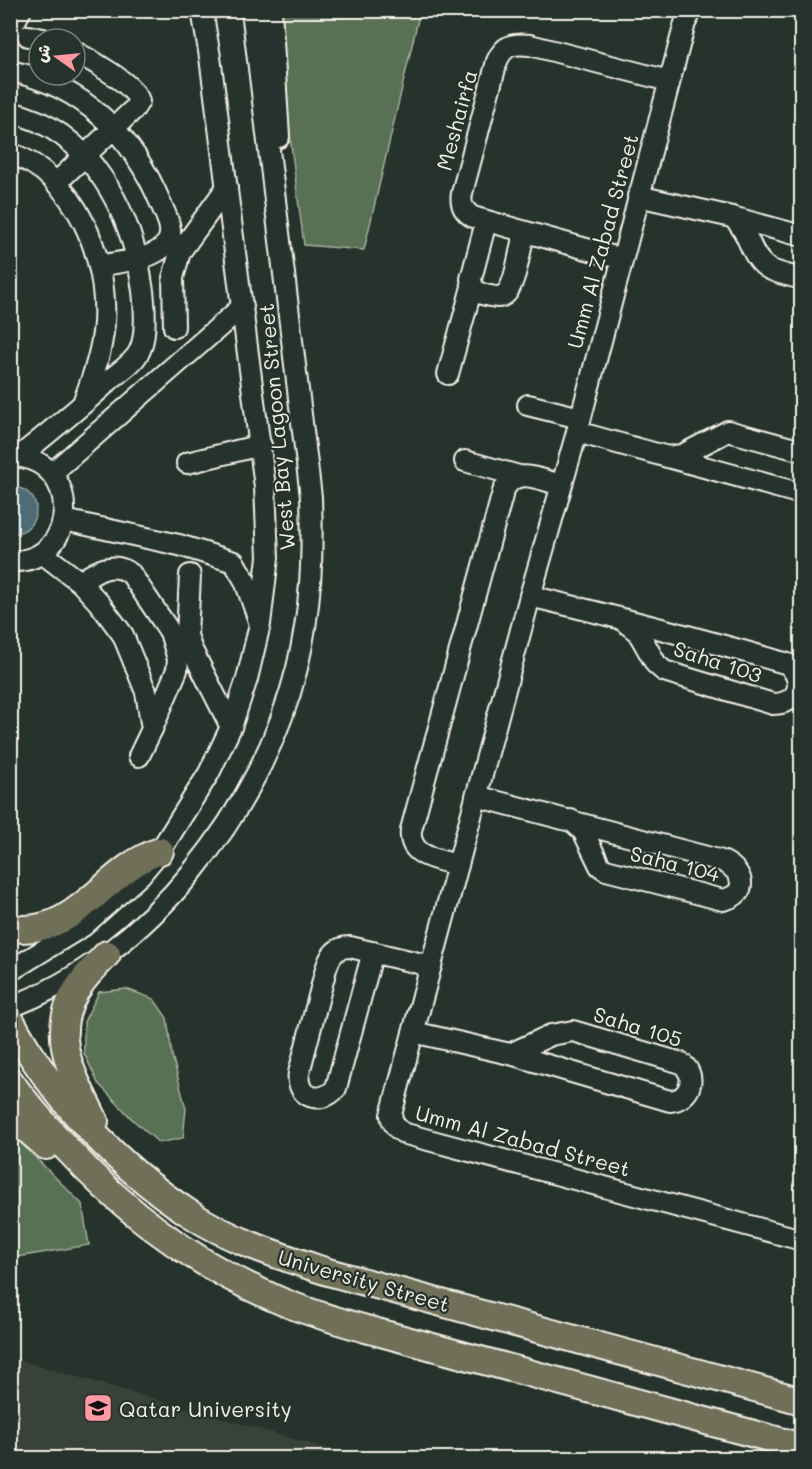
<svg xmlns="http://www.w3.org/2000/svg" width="812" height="1469" viewBox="0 0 812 1469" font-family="Mali,'Playpen Sans Arabic',sans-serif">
  <rect width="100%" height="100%" fill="#26332d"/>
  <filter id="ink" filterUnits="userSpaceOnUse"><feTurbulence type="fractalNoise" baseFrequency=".0167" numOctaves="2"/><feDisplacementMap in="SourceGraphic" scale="12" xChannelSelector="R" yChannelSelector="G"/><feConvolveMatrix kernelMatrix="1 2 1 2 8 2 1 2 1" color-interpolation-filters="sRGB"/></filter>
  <g filter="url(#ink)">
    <path fill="#394238" d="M11,1358L361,1458H11Z"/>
    <g fill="#596f53" stroke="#a6b09e" stroke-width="1.5">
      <path d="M280,11H420L364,250L304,245L291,145Z"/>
      <path d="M126,989L154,999L167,1018L172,1055L186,1109L183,1138L159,1143L133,1120L98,1083L84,1053V1022L99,992Z"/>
      <path d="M11,1136L18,1140L82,1204L89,1245L11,1258Z"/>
    </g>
    <path fill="#4e6c75" stroke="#90a1a3" stroke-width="1.5" d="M10,487C23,487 32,493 36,505C37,522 27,533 11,534Z"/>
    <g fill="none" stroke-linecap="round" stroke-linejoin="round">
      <g stroke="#f4f1e8" stroke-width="24">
        <g id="minor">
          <path d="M271,10L279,137"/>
          <path d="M692,10L685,23L577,432L530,596L391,1115C393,1125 397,1130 406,1134L802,1240"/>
          <path d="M10,30L21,10"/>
          <path d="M28,36L43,39"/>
          <path d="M10,71C84,86 133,136 161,204C166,216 175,231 167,243C153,261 120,261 99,266"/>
          <path d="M10,112C92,130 133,215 143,291C145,309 147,334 140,350C135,362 120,371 111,379C82,406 51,431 20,456"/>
          <path d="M10,153C76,176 108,257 104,323C102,351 93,377 83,403"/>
          <path d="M56,183L134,109L139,101C134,84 91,60 75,52"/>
          <path d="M638,196L732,217L802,236"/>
          <path d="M732,217C749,229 749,255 766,267C776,274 790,275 802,279"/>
          <path d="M486,222L471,279C472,289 476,293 486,295C492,296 498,299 504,295C515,288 521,246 524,232"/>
          <path d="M622,259L473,217C463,211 460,204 462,193L497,61C504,45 513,43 530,45L669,81"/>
          <path d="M174,327L173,278L180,252L227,187"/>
          <path d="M448,374L472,287"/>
          <path d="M528,405L580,418"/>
          <path d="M577,432L802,494"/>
          <path d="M10,456C85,457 79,565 10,561"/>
          <path d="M668,457L682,455L728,431L802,451"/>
          <path d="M465,461L519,476"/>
          <path d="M187,463L261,445"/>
          <path d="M52,473L243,306"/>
          <path d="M64,520L179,545L234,562L245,581L259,621"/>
          <path d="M42,553L80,582L100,604L123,635L146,692L152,729L139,756"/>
          <path d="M190,575L187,635L191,648L231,727"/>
          <path d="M80,582C96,571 113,560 131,574L170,632L178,659L177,670L152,729"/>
          <path d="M530,596C617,617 702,639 788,664C805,682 800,703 773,704L664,671L656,664L638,632L620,618"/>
          <path d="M476,796L722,861C743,870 751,894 723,900L606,870L600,866L583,831L571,820"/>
          <path d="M458,865C437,859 408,857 411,830L503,492C514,465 540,480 561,485"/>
          <path d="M373,952L336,1088C321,1106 295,1097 299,1073L326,969C330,956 335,947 350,947L431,966"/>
          <path d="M10,971L83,926L140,875L160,851L209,773L231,727L247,679L260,624L268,557L265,487L210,57L202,10"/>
          <path d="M10,1007C149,956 262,809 297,668C311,610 313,557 311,497L252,10"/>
          <path d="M413,1032L510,1054L670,1101C691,1099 698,1075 681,1063L573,1031L551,1035L510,1054"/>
        </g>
      </g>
      <g stroke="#f4f1e8" stroke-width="30">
        <g id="major">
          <path d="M10,928C79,938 103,869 160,851"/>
          <path d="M10,1019C49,1094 119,1168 189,1213C231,1241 280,1256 328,1272L802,1401"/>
          <path d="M10,1081C27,1106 48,1128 69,1151C129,1216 201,1268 283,1302C310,1313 338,1321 366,1329L802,1447"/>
          <path d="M10,1119L22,1125L46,1146"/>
          <path d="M95,1121C72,1073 45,1031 82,982C89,972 99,963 107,954"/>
        </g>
      </g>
      <use href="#minor" stroke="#26332d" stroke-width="20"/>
      <use href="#major" stroke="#706f59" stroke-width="26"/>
    </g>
  </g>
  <defs>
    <g id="university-square" transform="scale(1.5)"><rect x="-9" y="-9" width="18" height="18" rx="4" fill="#ff9aa2" stroke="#26332d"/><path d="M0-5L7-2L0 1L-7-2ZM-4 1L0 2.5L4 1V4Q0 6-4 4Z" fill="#111"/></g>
  </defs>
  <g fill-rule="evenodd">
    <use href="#university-square" x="98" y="1408"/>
  </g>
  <g text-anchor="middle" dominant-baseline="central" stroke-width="4.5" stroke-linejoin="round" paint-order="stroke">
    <g font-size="21" fill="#f4f1e8" stroke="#26332d">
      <text transform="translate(456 120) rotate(-75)">Meshairfa</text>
      <text transform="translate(602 241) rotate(-75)">Umm Al Zabad Street</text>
      <text transform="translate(276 427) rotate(-95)">West Bay Lagoon Street</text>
      <text transform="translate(718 661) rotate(18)">Saha 103</text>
      <text transform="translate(675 863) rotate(14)">Saha 104</text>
      <text transform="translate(638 1026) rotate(17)">Saha 105</text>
      <text transform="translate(523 1140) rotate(15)">Umm Al Zabad Street</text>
      <text transform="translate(364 1280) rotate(16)">University Street</text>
    </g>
    <g font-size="21" fill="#f4f1e8" stroke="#26332d" text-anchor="start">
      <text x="119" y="1408">Qatar University</text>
    </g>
  </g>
  <rect width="812" height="1469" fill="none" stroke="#26332d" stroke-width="36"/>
  <rect x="18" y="18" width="776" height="1433" fill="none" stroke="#f4f1e8" stroke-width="2" filter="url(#ink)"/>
  <g transform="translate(57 57) rotate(285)"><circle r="28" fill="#26332d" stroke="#787f78" stroke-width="1.5"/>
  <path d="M0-4.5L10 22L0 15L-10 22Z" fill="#ff9aa2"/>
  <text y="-9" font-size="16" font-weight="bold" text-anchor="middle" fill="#f4f1e8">ش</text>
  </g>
</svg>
